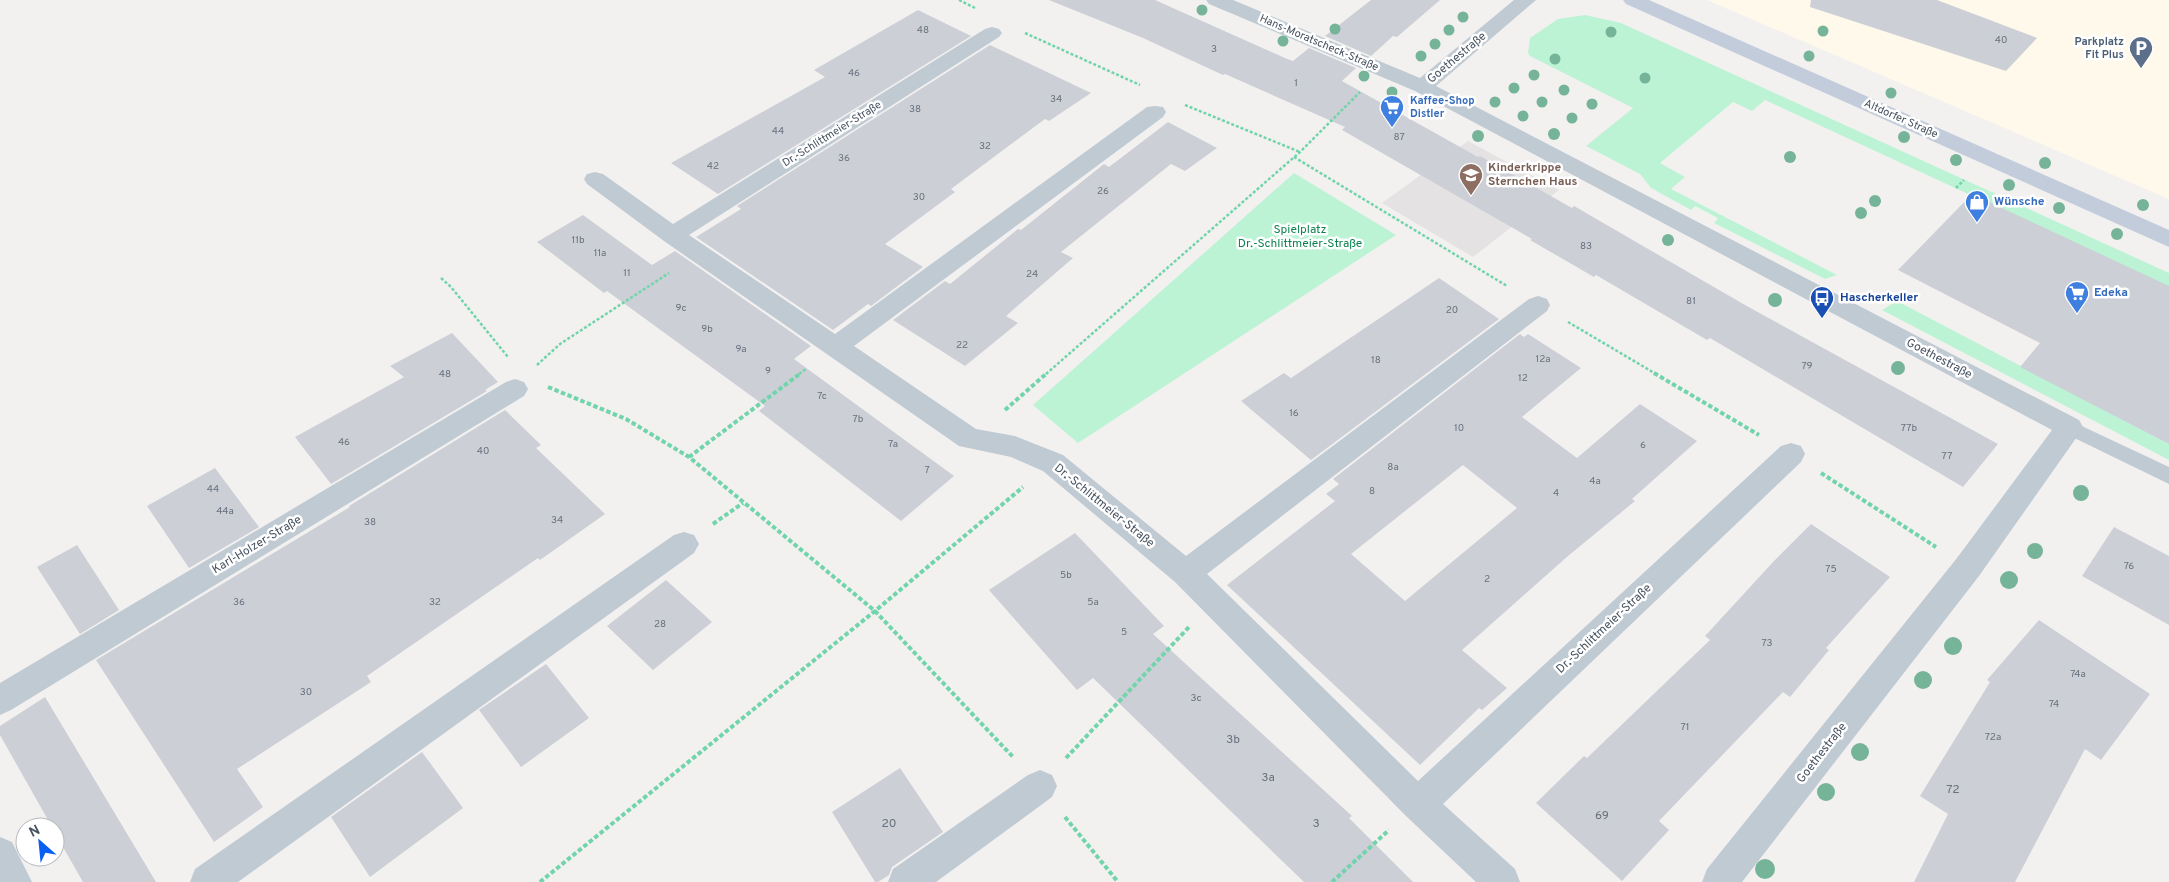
<svg xmlns="http://www.w3.org/2000/svg" width="2169" height="882" viewBox="0 0 2169 882" font-family="Overpass,sans-serif">
  <rect width="100%" height="100%" fill="#f3f1f0"/>
  <path fill="#fef9ea" d="M1707,0H2169V199Z"/>
  <path fill="#e4e2e2" d="M1468,141L1559,190L1473,257L1382,203Z"/>
  <g fill="#bcf3d5">
    <path d="M1585,15L1621,23L2169,273V287L1765,100L1752,111L1733,102L1660,163L1685,177L1671,189L1837,275L1825,279L1714,223L1718,218L1695,206L1691,210L1651,188L1640,174L1586,146L1633,108L1530,56L1528,53L1530,38L1558,19Z"/>
    <path d="M1294,173L1396,235L1078,443L1033,405Z"/>
    <path d="M1897,301L2169,444V460L1882,310Z"/>
  </g>
  <g fill="#cccfd6" fill-rule="evenodd">
    <path d="M1049,0H1155L1285,58L1293,61L1309,48L1356,68L1342,81L1478,157L1480,156L1572,208L1574,206L1745,305L1998,444L1963,487L1710,338L1707,340L1596,275L1594,277L1530,240L1532,239L1342,130L1345,127L1225,74L1223,75L1143,38Z"/>
    <path d="M1371,0H1440L1397,37L1393,36L1371,56L1325,36Z"/>
    <path d="M1811,0H1937L2037,38L2006,71L1810,7Z"/>
    <path d="M918,10L971,36L718,194L671,163L825,77L814,70Z"/>
    <path d="M990,45L1091,93L1049,121L1045,119L951,189L955,192L885,244L923,267L871,306L868,304L833,330L696,237L741,209L737,206Z"/>
    <path d="M1168,122L1217,148L1185,171L1171,164L1061,252L1073,258L1006,316L1018,323L965,366L893,320L945,281L950,284L1018,229L1021,230L1104,164L1109,167Z"/>
    <path d="M1972,194L2169,286V444L2020,367L2040,343L1898,270Z"/>
    <path d="M583,215L652,265L675,251L811,346L794,359L954,476L901,521L759,411L765,406L607,291L604,293L537,242Z"/>
    <path d="M1439,278L1499,319L1311,460L1241,401L1284,373L1291,378Z"/>
    <path d="M452,333L498,382L485,390L487,391L331,484L295,437L404,377L390,366Z"/>
    <path d="M1520,334L1524,337L1528,334L1581,368L1522,417L1577,458L1640,404L1697,441L1632,499L1635,501L1568,556L1462,650L1507,688L1482,710L1479,708L1420,765L1227,585L1335,501L1326,494L1339,484L1333,479ZM1463,465L1517,508L1405,601L1351,554Z"/>
    <path d="M505,410L541,445L536,448L605,514L540,560L538,558L367,676L371,682L237,769L263,807L214,842L96,660L350,507L349,506Z"/>
    <path d="M215,468L259,527L189,568L147,506Z"/>
    <path d="M1811,524L1890,577L1826,648L1829,650L1790,697L1783,692L1659,821L1669,830L1622,881L1536,803L1584,756L1587,758L1710,640L1705,636L1774,561Z"/>
    <path d="M2114,527L2169,556V625L2082,576Z"/>
    <path d="M1075,533L1164,626L1153,634L1352,816L1349,818L1413,882H1304L1093,678L1077,690L989,590Z"/>
    <path d="M77,545L119,610L80,634L37,567Z"/>
    <path d="M666,580L712,622L653,670L607,626Z"/>
    <path d="M2039,620L2150,694L2101,760L2085,749L2015,882H1914L1948,814L1920,796L1990,682L1987,680Z"/>
    <path d="M546,664L589,718L521,767L479,710Z"/>
    <path d="M45,697L156,882H83L55,833V827H52L0,735V726Z"/>
    <path d="M422,752L463,808L370,877L331,817Z"/>
    <path d="M900,768L943,832L892,867L889,875L878,882H875L832,812Z"/>
  </g>
  <g fill="none" stroke-linecap="round" stroke-linejoin="round">
    <g stroke="#71d4ab" stroke-width="2.5" stroke-dasharray="3 2" stroke-linecap="butt">
      <path d="M959,0L975,8"/>
      <path d="M1025,33L1140,85"/>
      <path d="M1185,105L1300,152"/>
      <path d="M1294,157L1507,286"/>
      <path d="M1956,188L1964,180"/>
      <path d="M441,278L451,287L508,357"/>
      <path d="M1568,322L1656,374"/>
      <path d="M537,365L560,344L669,273"/>
      <path d="M799,374L806,369"/>
      <path d="M1046,374L1300,152L1360,92"/>
    </g>
    <g stroke="#71d4ab" stroke-width="4" stroke-dasharray="4.5 2.5" stroke-linecap="butt">
      <path d="M1654,373L1759,435"/>
      <path d="M548,387L626,419L689,457L875,611L1013,757"/>
      <path d="M1005,410L1047,373"/>
      <path d="M689,457L801,373"/>
      <path d="M1821,473L1936,547"/>
      <path d="M713,524L743,503"/>
      <path d="M1066,758L1189,627"/>
      <path d="M1065,817L1118,882"/>
      <path d="M540,882L875,611L1023,487"/>
      <path d="M1332,882L1389,830"/>
    </g>
    <path fill="#c0cad3" fill-rule="evenodd" d="M2069,420L2169,467V484L2062,432L2060,427L2062,422Z"/>
    <g fill="#c0cad3" fill-rule="evenodd">
      <path d="M1206,0H1233L1420,78L1514,0H1536L1436,86L2079,420L2083,427L2079,434L1979,576L1742,882H1702L1707,869L1957,558L2052,430L1415,91L1209,4Z"/>
      <path d="M992,27L999,29L1002,33L999,37L689,235L835,334L1147,107L1155,106L1163,107L1166,112L1163,117L854,346L976,429L1015,436L1063,455L1186,556L1529,299L1538,296L1547,299L1550,305L1547,311L1207,574L1418,781L1781,446L1791,443L1801,446L1805,454L1801,462L1443,804L1515,869L1520,882H1476L1406,816L1175,582L1043,471L1011,457L959,446L664,241L587,184L584,179L587,174L595,172L603,174L673,224L985,29Z"/>
      <path d="M515,379L524,382L528,389L524,396L11,710L0,715V683L506,382Z"/>
      <path d="M684,532L694,535L699,544L694,553L238,882H190L195,869L674,535Z"/>
      <path d="M1040,770L1052,775L1057,786L1052,797L936,882H888L893,869L1028,775Z"/>
      <path d="M0,837L12,842L32,882H0Z"/>
    </g>
    <path fill="#c2ccdb" fill-rule="evenodd" d="M1623,0H1649L2169,230V247L1626,4Z"/>
  </g>
  <g fill="#76b499">
    <circle cx="1202" cy="10" r="5.5"/>
    <circle cx="1463" cy="17" r="5.5"/>
    <circle cx="1335" cy="29" r="5.5"/>
    <circle cx="1449" cy="30" r="5.5"/>
    <circle cx="1823" cy="31" r="5.5"/>
    <circle cx="1611" cy="32" r="5.5"/>
    <circle cx="1283" cy="41" r="5.5"/>
    <circle cx="1435" cy="44" r="5.5"/>
    <circle cx="1421" cy="56" r="5.5"/>
    <circle cx="1809" cy="56" r="5.5"/>
    <circle cx="1555" cy="59" r="5.5"/>
    <circle cx="1534" cy="75" r="5.5"/>
    <circle cx="1364" cy="76" r="5.5"/>
    <circle cx="1645" cy="78" r="5.5"/>
    <circle cx="1514" cy="88" r="5.5"/>
    <circle cx="1564" cy="90" r="5.5"/>
    <circle cx="1392" cy="92" r="5.5"/>
    <circle cx="1891" cy="93" r="5.5"/>
    <circle cx="1495" cy="102" r="5.5"/>
    <circle cx="1542" cy="102" r="5.5"/>
    <circle cx="1592" cy="104" r="5.5"/>
    <circle cx="1523" cy="116" r="5.5"/>
    <circle cx="1572" cy="118" r="5.5"/>
    <circle cx="1554" cy="134" r="6"/>
    <circle cx="1478" cy="136" r="6"/>
    <circle cx="1904" cy="137" r="6"/>
    <circle cx="1790" cy="157" r="6"/>
    <circle cx="1956" cy="160" r="6"/>
    <circle cx="2045" cy="163" r="6"/>
    <circle cx="2009" cy="185" r="6"/>
    <circle cx="1875" cy="201" r="6"/>
    <circle cx="2143" cy="205" r="6"/>
    <circle cx="2059" cy="208" r="6"/>
    <circle cx="1861" cy="213" r="6"/>
    <circle cx="2117" cy="234" r="6"/>
    <circle cx="1668" cy="240" r="6"/>
    <circle cx="1775" cy="300" r="7"/>
    <circle cx="1898" cy="368" r="7"/>
    <circle cx="2081" cy="493" r="8"/>
    <circle cx="2035" cy="551" r="8"/>
    <circle cx="2009" cy="580" r="9"/>
    <circle cx="1953" cy="646" r="9"/>
    <circle cx="1923" cy="680" r="9"/>
    <circle cx="1860" cy="752" r="9"/>
    <circle cx="1826" cy="792" r="9"/>
    <circle cx="1765" cy="869" r="10"/>
  </g>
  <defs>
    <g id="parking-pin" transform="scale(1.25)"><path d="M0 17L-7.5 6A9.5 9.5 0 1 1 7.5 6Z" fill="#5c6f8a" stroke="#fff"/><path d="M-3.5-5.5H1a3.5 3.5 0 0 1 0 7H-1V5.5H-3.5ZM-1-3.4V-.6H.8a1.4 1.4 0 0 0 0-2.8Z" fill="#fff"/></g>
    <g id="supermarket-pin" transform="scale(1.25)"><path d="M0 17L-7.5 6A9.5 9.5 0 1 1 7.5 6Z" fill="#3f7fe0" stroke="#fff"/><path d="M-6-5.5h2.5l.6 2H6L4.5 2H-2.5L-4.4-4H-6ZM-1.5 3.2a1.3 1.3 0 1 0 .1 0ZM3 3.2a1.3 1.3 0 1 0 .1 0Z" fill="#fff"/></g>
    <g id="school-pin" transform="scale(1.25)"><path d="M0 17L-7.5 6A9.5 9.5 0 1 1 7.5 6Z" fill="#8d6e63" stroke="#fff"/><path d="M0-5L7-2L0 1L-7-2ZM-4 1L0 2.5L4 1V4Q0 6-4 4Z" fill="#fff"/></g>
    <g id="shop-pin" transform="scale(1.25)"><path d="M0 17L-7.5 6A9.5 9.5 0 1 1 7.5 6Z" fill="#3f7fe0" stroke="#fff"/><path d="M-5-2.5h2.3a2.7 3.5 0 0 1 5.4 0H5L5.5 6h-11ZM-1.5-2.5h3a1.5 2.3 0 0 0-3 0Z" fill="#fff"/></g>
    <g id="bus-pin" transform="scale(1.25)"><path d="M0 17L-7.5 6A9.5 9.5 0 1 1 7.5 6Z" fill="#1a4fb4" stroke="#fff"/><path d="M-5-6H5V4H4V6H2V4H-2V6H-4V4H-5ZM-3.5-4V0h7V-4ZM-3.5 1.2v1.5H-2V1.2ZM2 1.2v1.5H3.5V1.2Z" fill="#fff"/></g>
  </defs>
  <g fill-rule="evenodd">
    <use href="#parking-pin" x="2141" y="48"/>
    <use href="#supermarket-pin" x="1392" y="107"/>
    <use href="#school-pin" x="1471" y="175"/>
    <use href="#shop-pin" x="1977" y="202"/>
    <use href="#supermarket-pin" x="2077" y="293"/>
    <use href="#bus-pin" x="1822" y="298"/>
  </g>
  <g text-anchor="middle" dominant-baseline="central" stroke-width="5" stroke-linejoin="round" paint-order="stroke">
    <g font-size="10" fill="#68717e">
      <text x="923" y="30">48</text>
      <text x="2001" y="40">40</text>
      <text x="1214" y="49">3</text>
      <text x="854" y="73">46</text>
      <text x="1296" y="83">1</text>
      <text x="1056" y="99">34</text>
      <text x="915" y="109">38</text>
      <text x="778" y="131">44</text>
      <text x="1399" y="137">87</text>
      <text x="985" y="146">32</text>
      <text x="844" y="158">36</text>
      <text x="713" y="166">42</text>
      <text x="1103" y="191">26</text>
      <text x="919" y="197">30</text>
      <text x="578" y="240">11b</text>
      <text x="1586" y="246">83</text>
      <text x="600" y="253">11a</text>
      <text x="627" y="273">11</text>
      <text x="1032" y="274">24</text>
      <text x="1691" y="301">81</text>
      <text x="681" y="308">9c</text>
      <text x="1452" y="310">20</text>
      <text x="707" y="329">9b</text>
      <text x="962" y="345">22</text>
      <text x="741" y="349">9a</text>
      <text x="1543" y="359">12a</text>
      <text x="1376" y="360">18</text>
      <text x="1807" y="366">79</text>
      <text x="768" y="371">9</text>
      <text x="445" y="374">48</text>
      <text x="1523" y="378">12</text>
      <text x="822" y="396">7c</text>
      <text x="1294" y="413">16</text>
      <text x="858" y="419">7b</text>
      <text x="1459" y="428">10</text>
      <text x="1909" y="428">77b</text>
      <text x="344" y="442">46</text>
      <text x="893" y="444">7a</text>
      <text x="1643" y="445">6</text>
      <text x="483" y="451">40</text>
      <text x="1947" y="456">77</text>
      <text x="1393" y="467">8a</text>
      <text x="927" y="470">7</text>
      <text x="1595" y="481">4a</text>
      <text x="213" y="489">44</text>
      <text x="1372" y="491">8</text>
      <text x="1556" y="493">4</text>
      <text x="225" y="511">44a</text>
      <text x="557" y="520">34</text>
      <text x="370" y="522">38</text>
      <text x="2129" y="566">76</text>
      <text x="1831" y="569">75</text>
      <text x="1066" y="575">5b</text>
      <text x="1487" y="579">2</text>
      <text x="239" y="602">36</text>
      <text x="435" y="602">32</text>
      <text x="1093" y="602">5a</text>
      <text x="660" y="624">28</text>
      <text x="1124" y="632">5</text>
      <text x="1767" y="643">73</text>
      <text x="2078" y="674">74a</text>
      <text x="306" y="692">30</text>
      <text x="1196" y="698">3c</text>
      <text x="2054" y="704">74</text>
      <text x="1685" y="727">71</text>
      <text x="1993" y="737">72a</text>
    </g>
    <g font-size="11" font-weight="bold" fill="#4e5e75" stroke="#fff" text-anchor="end">
      <text x="2124" y="42">Parkplatz<tspan x="2124" dy="13">Fit Plus</tspan></text>
    </g>
    <g font-size="11" fill="#475260" stroke="#fff">
      <text transform="translate(1319 43) rotate(23)">Hans-Moratscheck-Straße</text>
      <text transform="translate(1901 119) rotate(24)">Altdorfer Straße</text>
      <text transform="translate(832 134) rotate(-32)">Dr.-Schlittmeier-Straße</text>
    </g>
    <g font-size="11" font-weight="bold" fill="#366cbe" stroke="#fff" text-anchor="start">
      <text x="1410" y="101">Kaffee-Shop<tspan x="1410" dy="13">Distler</tspan></text>
    </g>
    <g font-size="12" fill="#475260" stroke="#fff">
      <text transform="translate(1457 58) rotate(-40)">Goethestraße</text>
      <text transform="translate(1939 359) rotate(28)">Goethestraße</text>
      <text transform="translate(1104 506) rotate(39)">Dr.-Schlittmeier-Straße</text>
      <text transform="translate(257 545) rotate(-31)">Karl-Holzer-Straße</text>
      <text transform="translate(1604 629) rotate(-43)">Dr.-Schlittmeier-Straße</text>
      <text transform="translate(1822 753) rotate(-52)">Goethestraße</text>
    </g>
    <g font-size="12" font-weight="bold" fill="#785e54" stroke="#fff" text-anchor="start">
      <text x="1488" y="168">Kinderkrippe<tspan x="1488" dy="14">Sternchen Haus</tspan></text>
    </g>
    <g font-size="12" font-weight="bold" fill="#366cbe" stroke="#fff" text-anchor="start">
      <text x="1994" y="202">Wünsche</text>
      <text x="2094" y="293">Edeka</text>
    </g>
    <g font-size="12" fill="#108352" stroke="#fff">
      <text x="1300" y="230">Spielplatz<tspan x="1300" dy="14">Dr.-Schlittmeier-Straße</tspan></text>
    </g>
    <g font-size="12" font-weight="bold" fill="#164399" stroke="#fff" text-anchor="start">
      <text x="1840" y="298">Hascherkeller</text>
    </g>
    <g font-size="12" fill="#68717e">
      <text x="1233" y="740">3b</text>
      <text x="1268" y="778">3a</text>
      <text x="1953" y="790">72</text>
      <text x="1602" y="816">69</text>
      <text x="889" y="824">20</text>
      <text x="1316" y="824">3</text>
    </g>
  </g>
  <g transform="translate(40 842) rotate(333)"><circle r="24" fill="#ffffff" stroke="#b5babf"/>
  <path d="M0-4L9 19L0 12L-9 19Z" fill="#0a5ff3"/>
  <text y="-8" font-size="14" font-weight="bold" text-anchor="middle" fill="#475260">N</text>
  </g>
</svg>
